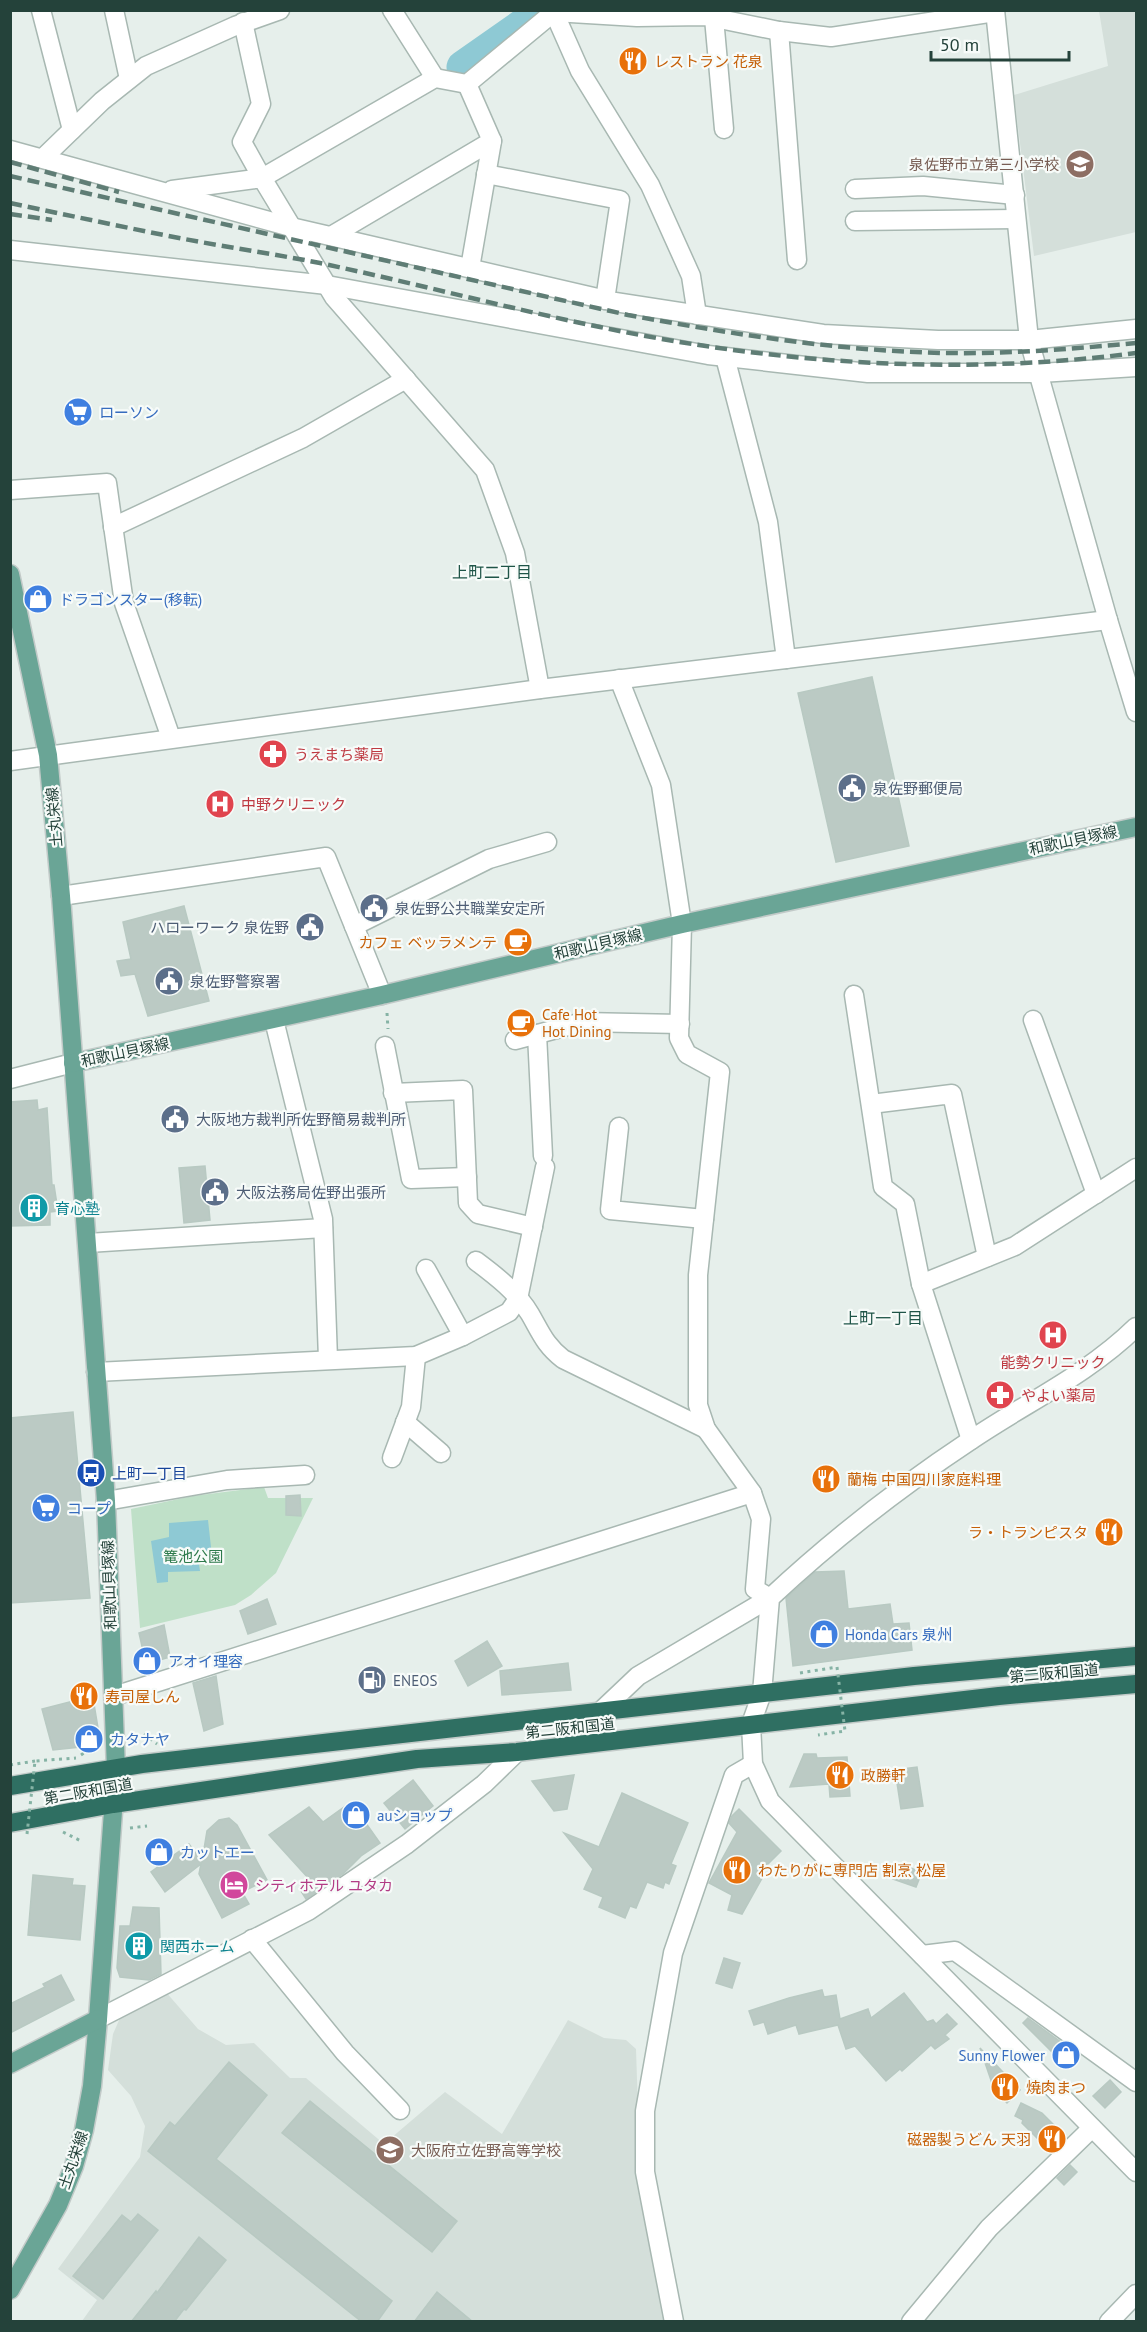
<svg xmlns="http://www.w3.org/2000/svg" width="1147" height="2332" viewBox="0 0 1147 2332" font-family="'PT Sans','Noto Sans JP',sans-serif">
  <rect width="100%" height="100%" fill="#e6efeb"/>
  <g fill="#d4dfda">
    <path d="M1099,11H1136V232L1034,256L1014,95L1108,66Z"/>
    <path d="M165,1991L198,2029L226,2045L254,2043L290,2078H306L384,2144L445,2092L502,2134L568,2020L604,2038L626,2040L636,2049L640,2171L670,2321H82L97,2300L58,2269L140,2157L145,2126L131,2096L108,2070L113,2034L120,2018Z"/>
  </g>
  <path fill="#bfe0c8" d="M264,1487L268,1498H313L276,1573L251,1595L235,1605L140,1628L131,1509L193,1496Z"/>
  <path fill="#8ec9d4" d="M208,1520L212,1556L198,1558L200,1571L168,1572V1582L157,1583L151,1541L169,1537V1523Z"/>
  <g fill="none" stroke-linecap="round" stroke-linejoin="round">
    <path stroke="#8ec9d4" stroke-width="33" d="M463,67L533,18L535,10"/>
  </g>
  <g fill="#bbcac4" stroke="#b8c9c2" stroke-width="1.5">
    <path d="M872,677L909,846L836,862L798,693Z"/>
    <path d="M184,906L209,1001L148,1016L135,974L121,976L117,961L131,959L123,922Z"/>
    <path d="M37,1100L38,1110L47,1108L52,1185H54L58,1211L50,1212V1225L10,1226V1102Z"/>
    <path d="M205,1166L210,1220L184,1223L179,1168Z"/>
    <path d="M73,1412L90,1598L10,1603V1418Z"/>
    <path d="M300,1495L301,1516L286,1515V1496Z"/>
    <path d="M844,1571L848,1609L890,1604L893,1624L909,1623L912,1650L793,1666L786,1598L815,1572Z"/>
    <path d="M267,1599L276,1624L248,1634L240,1611Z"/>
    <path d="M164,1625L170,1657L146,1664L139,1633Z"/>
    <path d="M487,1641L502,1666L468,1686L455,1661Z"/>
    <path d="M568,1663L571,1690L502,1695L500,1671Z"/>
    <path d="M216,1676L223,1724L204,1731L193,1683Z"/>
    <path d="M89,1697L93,1698L99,1734L81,1747L53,1750L42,1709Z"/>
    <path d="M804,1754H816L817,1758L847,1757L850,1796L830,1797L829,1784L790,1787Z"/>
    <path d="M917,1767L923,1806L901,1809L895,1770Z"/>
    <path d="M574,1775L567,1809L554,1811L532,1781Z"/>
    <path d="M413,1780L433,1806L405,1829L384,1803Z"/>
    <path d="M622,1793L688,1823L671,1864L676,1866L669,1884L665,1882L663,1888L647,1882L636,1908L630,1906L625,1918L599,1907L603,1897L584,1889L593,1869L564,1833L599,1847Z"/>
    <path d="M351,1802L380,1843L361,1856L344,1873L306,1899L299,1888L310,1880L269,1835L309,1807L323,1822Z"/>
    <path d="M739,1809L781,1851L761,1871L765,1873L742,1914L728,1910L732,1895L709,1883L737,1832L729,1823L732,1816Z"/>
    <path d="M229,1818L237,1825L267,1880L242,1892L249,1904L222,1918L199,1874L201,1864L165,1892L151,1872L189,1844L202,1861L207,1831L219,1820Z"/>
    <path d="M899,1864L922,1872L916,1887L893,1879Z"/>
    <path d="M33,1875L73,1879L72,1885L85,1886L80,1940L28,1935Z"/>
    <path d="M133,1907L159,1908L161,1974L149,1980L120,1977L117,1968L120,1926H130Z"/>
    <path d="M724,1958L740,1963L732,1988L716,1983Z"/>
    <path d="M61,1975L74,2000L10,2033V2004L45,1987L43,1984Z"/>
    <path d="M822,1990L824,1997L836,1995L840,2019L868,2009L871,2018L904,1993L927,2022L933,2020L936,2024L947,2014L957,2024L945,2035L949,2039L935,2049L931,2045L902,2071L900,2069L886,2081L855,2046L846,2049L838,2025L799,2034L796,2025L768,2034L764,2022L754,2025L749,2011L789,1998Z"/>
    <path d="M1028,2018L1080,2056L1068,2068L1023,2023Z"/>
    <path d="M980,2048L1020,2090L1007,2103L994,2089Z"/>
    <path d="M229,2062L267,2095L216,2159L392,2301L377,2322H362L148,2151L170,2122L175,2126Z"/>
    <path d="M1110,2080L1121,2092L1105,2108L1093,2096Z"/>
    <path d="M310,2101L457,2221L432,2252L282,2133Z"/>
    <path d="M1021,2103L1042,2113L1065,2136L1051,2152L1022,2123L1023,2120L1015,2116Z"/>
    <path d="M1070,2165L1077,2172L1064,2185L1057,2178Z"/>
    <path d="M138,2214L158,2230L103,2299L73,2276L122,2215L131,2222Z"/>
    <path d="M199,2237L226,2260L186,2310L184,2309L174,2322H131L156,2291L157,2293Z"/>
    <path d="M437,2292L473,2322H414Z"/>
  </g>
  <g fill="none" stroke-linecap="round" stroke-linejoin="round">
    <g stroke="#a8b8b2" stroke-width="21">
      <g id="minor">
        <path d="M41,10L72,130"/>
        <path d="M114,10L129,79"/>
        <path d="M392,10L435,78"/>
        <path d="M553,10L580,71L650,185L691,276L697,315"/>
        <path d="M995,10L1029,340L1108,620L1136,712"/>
        <path d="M714,18L724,129"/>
        <path d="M243,22L261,104L242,142L262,178L435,78L467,84L554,12L637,17L705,16L779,31L831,37L995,12"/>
        <path d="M779,31L797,260"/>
        <path d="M10,150L291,227L615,302L823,334L938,340H1029L1136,329"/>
        <path d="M43,158L102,101L146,66L235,26L280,10"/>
        <path d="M486,174L620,200L605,300"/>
        <path d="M855,189L923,186L1015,195"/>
        <path d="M172,190L262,178L334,297L485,470L515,553L540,689"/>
        <path d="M855,221L1016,219"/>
        <path d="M331,236L492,141L467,84"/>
        <path d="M10,250L327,285L708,355L868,373H1040L1136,367"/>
        <path d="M470,268L492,141"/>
        <path d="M725,357L768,522L786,659"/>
        <path d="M10,490L107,483L124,603L171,738"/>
        <path d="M113,527L303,438L406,379"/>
        <path d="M10,761L540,689L1108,620"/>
        <path d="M61,896L326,857L382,995"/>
        <path d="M354,926L489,859L547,842"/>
        <path d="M854,995L883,1187L905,1204L921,1284L971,1440"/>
        <path d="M274,1020L323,1219L328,1359"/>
        <path d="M1033,1020L1096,1194"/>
        <path d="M537,1034L543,1156"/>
        <path d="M515,1040L583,1022L680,1024"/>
        <path d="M385,1046L411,1179L467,1177"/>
        <path d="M10,1079L73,1063"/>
        <path d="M393,1093L463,1090L468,1203L478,1214L533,1227"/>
        <path d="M871,1104L952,1094L987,1257"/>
        <path d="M619,1127L610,1210L704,1219"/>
        <path d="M88,1243L323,1228"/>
        <path d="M476,1261C496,1276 517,1292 530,1314C541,1333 545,1345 563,1359L706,1429"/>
        <path d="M921,1284L1015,1246L1136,1168"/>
        <path d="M1136,1327C1087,1375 1027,1402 971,1440C900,1487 832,1540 770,1598L762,1693L751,1724L753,1764L770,1801L1136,2172"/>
        <path d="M463,1336L509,1312L518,1299L545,1167"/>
        <path d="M96,1372L416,1356L463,1336L426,1269"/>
        <path d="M405,1422L441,1453"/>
        <path d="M392,1458L411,1407L416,1356"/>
        <path d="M106,1501L227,1480L305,1475"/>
        <path d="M114,1696L752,1493"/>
        <path d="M601,1711L638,1676L770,1598L755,1589L761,1519L752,1493L706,1429L698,1405V1275L720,1072L687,1054L679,1038L682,924L661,785L619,679"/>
        <path d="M252,1939L345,2053L400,2110"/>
        <path d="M922,1955L955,1951L1136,2082"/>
        <path d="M98,2019L308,1911L407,1844L484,1784L517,1752"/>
        <path d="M674,2322L645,2172V2111L673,1953L734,1775L753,1764"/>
        <path d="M911,2322L989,2228L1092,2128"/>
        <path d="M1109,2322L1136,2294"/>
      </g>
    </g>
    <g stroke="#c2cac8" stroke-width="21">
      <g id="major">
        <path d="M10,574L48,755L61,896L106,1501L116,1770L98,2019L92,2086L84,2130L74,2166L58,2205L10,2290"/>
        <path d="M73,1063L382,995L682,924L1136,827"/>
        <path d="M10,2064L98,2019"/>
      </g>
    </g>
    <g stroke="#c2cac8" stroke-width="21">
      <g id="highway">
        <path d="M10,1786L142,1764L332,1742L914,1676L1136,1656"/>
        <path d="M10,1823L113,1804L417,1759L517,1752L999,1696L1136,1684"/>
      </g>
    </g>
    <g stroke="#86b3a5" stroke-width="3" stroke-dasharray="3 4.5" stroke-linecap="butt">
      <path d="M387,1013L388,1029"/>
      <path d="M144,1734L157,1744"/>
      <path d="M81,1755L90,1749L96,1742"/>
      <path d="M10,1765L35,1761"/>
      <path d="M130,1828L147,1826"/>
      <path d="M63,1832L81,1841"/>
    </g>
    <use href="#minor" stroke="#fff" stroke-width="18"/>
    <use href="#major" stroke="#6aa596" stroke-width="18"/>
    <use href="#highway" stroke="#2f6f62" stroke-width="18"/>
    <g stroke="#5f7d75" stroke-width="4.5" stroke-dasharray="12 6" stroke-linecap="butt">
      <path d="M10,162L119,192"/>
      <path d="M10,176L628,315C732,334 838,351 945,353C1008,354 1073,349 1136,343"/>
      <path d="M10,203C67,215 123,227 179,238C226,247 274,254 320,263C414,283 507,308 600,327C775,364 960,376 1136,353"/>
      <path d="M10,214L52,220"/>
    </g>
    <g stroke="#86b3a5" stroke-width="3" stroke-dasharray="3 4.5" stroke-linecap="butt">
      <path d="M800,1673L837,1667L845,1731L818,1735"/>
      <path d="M27,1834L35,1761L76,1758"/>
    </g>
  </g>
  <defs>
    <g id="restaurant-disc" transform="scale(1.5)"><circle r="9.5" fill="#e8710a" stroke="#f7fbf9"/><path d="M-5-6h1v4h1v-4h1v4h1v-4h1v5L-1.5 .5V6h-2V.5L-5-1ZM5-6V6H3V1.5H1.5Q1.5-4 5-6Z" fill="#fff"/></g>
    <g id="school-disc" transform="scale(1.5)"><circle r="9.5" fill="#8d6e63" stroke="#f7fbf9"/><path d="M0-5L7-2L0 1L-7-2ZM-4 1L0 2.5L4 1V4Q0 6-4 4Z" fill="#fff"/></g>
    <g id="supermarket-disc" transform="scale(1.5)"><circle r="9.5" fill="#3f7fe0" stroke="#f7fbf9"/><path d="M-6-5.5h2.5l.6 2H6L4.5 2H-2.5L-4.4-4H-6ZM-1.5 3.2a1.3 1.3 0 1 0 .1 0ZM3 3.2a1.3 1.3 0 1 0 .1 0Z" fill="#fff"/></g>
    <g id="shop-disc" transform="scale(1.5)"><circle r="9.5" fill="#3f7fe0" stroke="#f7fbf9"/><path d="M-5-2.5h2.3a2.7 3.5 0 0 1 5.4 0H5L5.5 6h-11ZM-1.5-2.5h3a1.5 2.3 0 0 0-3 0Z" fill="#fff"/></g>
    <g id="pharmacy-disc" transform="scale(1.5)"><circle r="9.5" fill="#e0444e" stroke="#f7fbf9"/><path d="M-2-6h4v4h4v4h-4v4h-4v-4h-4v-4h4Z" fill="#fff"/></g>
    <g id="civic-disc" transform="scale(1.5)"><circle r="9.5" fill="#5c6f8a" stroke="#f7fbf9"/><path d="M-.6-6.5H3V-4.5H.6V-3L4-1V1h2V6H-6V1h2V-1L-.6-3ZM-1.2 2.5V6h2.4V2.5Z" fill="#fff"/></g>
    <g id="hospital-disc" transform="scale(1.5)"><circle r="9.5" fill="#e0444e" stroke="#f7fbf9"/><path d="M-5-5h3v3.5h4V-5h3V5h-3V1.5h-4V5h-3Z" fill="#fff"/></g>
    <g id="cafe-disc" transform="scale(1.5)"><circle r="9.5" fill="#e8710a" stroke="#f7fbf9"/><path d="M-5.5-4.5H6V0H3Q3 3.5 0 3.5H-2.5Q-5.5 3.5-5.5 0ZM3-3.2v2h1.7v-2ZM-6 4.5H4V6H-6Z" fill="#fff"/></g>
    <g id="building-disc" transform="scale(1.5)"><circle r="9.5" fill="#0f9aa8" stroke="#f7fbf9"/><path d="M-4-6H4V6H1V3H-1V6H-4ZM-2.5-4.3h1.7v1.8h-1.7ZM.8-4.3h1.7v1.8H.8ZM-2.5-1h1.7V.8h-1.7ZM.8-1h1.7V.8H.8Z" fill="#fff"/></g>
    <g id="bus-disc" transform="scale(1.5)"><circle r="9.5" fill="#1a4fb4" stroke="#f7fbf9"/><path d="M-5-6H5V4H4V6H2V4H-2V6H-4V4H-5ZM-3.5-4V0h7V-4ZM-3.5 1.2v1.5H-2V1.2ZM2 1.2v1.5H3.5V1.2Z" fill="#fff"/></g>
    <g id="fuel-disc" transform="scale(1.5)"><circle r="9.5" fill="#5c6f8a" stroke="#f7fbf9"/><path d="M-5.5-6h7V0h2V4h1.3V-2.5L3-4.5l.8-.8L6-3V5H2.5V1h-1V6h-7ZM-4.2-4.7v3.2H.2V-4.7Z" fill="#fff"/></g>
    <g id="hotel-disc" transform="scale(1.5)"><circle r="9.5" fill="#d1479c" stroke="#f7fbf9"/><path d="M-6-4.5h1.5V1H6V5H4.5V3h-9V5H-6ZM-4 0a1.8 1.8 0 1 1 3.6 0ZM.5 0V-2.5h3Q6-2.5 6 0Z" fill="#fff"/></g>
  </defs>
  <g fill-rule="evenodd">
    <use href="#restaurant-disc" x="633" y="61"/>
    <use href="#school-disc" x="1080" y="164"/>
    <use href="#supermarket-disc" x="78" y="412"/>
    <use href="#shop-disc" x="38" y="599"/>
    <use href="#pharmacy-disc" x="273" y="754"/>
    <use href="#civic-disc" x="852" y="788"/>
    <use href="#hospital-disc" x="220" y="804"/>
    <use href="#civic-disc" x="374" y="908"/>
    <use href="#civic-disc" x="310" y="927"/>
    <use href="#cafe-disc" x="518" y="942"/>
    <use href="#civic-disc" x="169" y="981"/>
    <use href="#cafe-disc" x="521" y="1023"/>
    <use href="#civic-disc" x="175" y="1119"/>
    <use href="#civic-disc" x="215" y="1192"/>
    <use href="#building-disc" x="34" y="1208"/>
    <use href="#hospital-disc" x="1053" y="1335"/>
    <use href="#pharmacy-disc" x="1000" y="1395"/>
    <use href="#bus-disc" x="91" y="1473"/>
    <use href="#restaurant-disc" x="826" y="1479"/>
    <use href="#supermarket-disc" x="46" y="1508"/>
    <use href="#restaurant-disc" x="1109" y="1532"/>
    <use href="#shop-disc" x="824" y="1634"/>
    <use href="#shop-disc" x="147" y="1661"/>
    <use href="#fuel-disc" x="372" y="1680"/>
    <use href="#restaurant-disc" x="84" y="1696"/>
    <use href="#shop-disc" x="89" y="1739"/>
    <use href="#restaurant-disc" x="840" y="1775"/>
    <use href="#shop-disc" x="356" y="1815"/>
    <use href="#shop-disc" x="159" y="1852"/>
    <use href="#restaurant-disc" x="737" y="1870"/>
    <use href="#hotel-disc" x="234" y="1885"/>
    <use href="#building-disc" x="139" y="1946"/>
    <use href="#shop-disc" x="1066" y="2055"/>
    <use href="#restaurant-disc" x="1005" y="2087"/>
    <use href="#restaurant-disc" x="1052" y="2139"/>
    <use href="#school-disc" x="390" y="2150"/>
  </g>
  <g text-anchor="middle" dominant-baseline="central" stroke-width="4.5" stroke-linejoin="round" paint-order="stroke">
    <g font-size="15" fill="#c56008" stroke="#f7fbf9" text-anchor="start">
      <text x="654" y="61">レストラン 花泉</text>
      <text x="497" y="942" text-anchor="end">カフェ ベッラメンテ</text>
      <text x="542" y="1014">Cafe Hot<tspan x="542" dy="17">Hot Dining</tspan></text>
      <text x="847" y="1479">蘭梅 中国四川家庭料理</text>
      <text x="1088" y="1532" text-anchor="end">ラ・トランピスタ</text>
      <text x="105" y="1696">寿司屋しん</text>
      <text x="861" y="1775">政勝軒</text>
      <text x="758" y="1870">わたりがに専門店 割烹 松屋</text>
      <text x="1026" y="2087">焼肉まつ</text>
      <text x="1031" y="2139" text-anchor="end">磁器製うどん 天羽</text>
    </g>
    <g font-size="15" fill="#785e54" stroke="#f7fbf9" text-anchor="end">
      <text x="1059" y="164">泉佐野市立第三小学校</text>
      <text x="411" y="2150" text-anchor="start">大阪府立佐野高等学校</text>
    </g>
    <g font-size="15" fill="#366cbe" stroke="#f7fbf9" text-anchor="start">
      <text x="99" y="412">ローソン</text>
      <text x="59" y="599">ドラゴンスター(移転)</text>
      <text x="67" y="1508">コープ</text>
      <text x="845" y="1634">Honda Cars 泉州</text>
      <text x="168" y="1661">アオイ理容</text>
      <text x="110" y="1739">カタナヤ</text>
      <text x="377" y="1815">auショップ</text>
      <text x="180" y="1852">カットエー</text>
      <text x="1045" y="2055" text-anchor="end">Sunny Flower</text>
    </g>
    <g font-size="15" fill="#be3a42" stroke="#f7fbf9" text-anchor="start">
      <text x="294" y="754">うえまち薬局</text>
      <text x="241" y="804">中野クリニック</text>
      <text x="1053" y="1362" text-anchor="middle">能勢クリニック</text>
      <text x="1021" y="1395">やよい薬局</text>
    </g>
    <g font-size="15" fill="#4e5e75" stroke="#f7fbf9" text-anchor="start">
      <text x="873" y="788">泉佐野郵便局</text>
      <text x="395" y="908">泉佐野公共職業安定所</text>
      <text x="289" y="927" text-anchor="end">ハローワーク 泉佐野</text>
      <text x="190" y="981">泉佐野警察署</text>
      <text x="196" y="1119">大阪地方裁判所佐野簡易裁判所</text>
      <text x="236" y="1192">大阪法務局佐野出張所</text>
      <text x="393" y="1680">ENEOS</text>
    </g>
    <g font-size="15" fill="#24423a" stroke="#f7fbf9">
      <text transform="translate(54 817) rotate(-95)">土丸栄線</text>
      <text transform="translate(1073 840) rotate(-12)">和歌山貝塚線</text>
      <text transform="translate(598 944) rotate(-13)">和歌山貝塚線</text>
      <text transform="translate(125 1052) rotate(-12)">和歌山貝塚線</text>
      <text transform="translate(109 1585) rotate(-92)">和歌山貝塚線</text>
      <text transform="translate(1054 1673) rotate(-5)">第二阪和国道</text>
      <text transform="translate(570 1728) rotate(-6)">第二阪和国道</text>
      <text transform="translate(88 1791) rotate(-10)">第二阪和国道</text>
      <text transform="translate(73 2160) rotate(-71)">土丸栄線</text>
    </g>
    <g font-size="15" fill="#0d838f" stroke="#f7fbf9" text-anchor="start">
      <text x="55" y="1208">育心塾</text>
      <text x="160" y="1946">関西ホーム</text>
    </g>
    <g font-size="15" fill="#164399" stroke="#f7fbf9" text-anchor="start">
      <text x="112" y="1473">上町一丁目</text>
    </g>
    <g font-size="15" fill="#2d7a4b" stroke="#f7fbf9">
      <text x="193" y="1556">篭池公園</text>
    </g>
    <g font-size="15" fill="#b23c85" stroke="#f7fbf9" text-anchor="start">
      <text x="255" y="1885">シティホテル ユタカ</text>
    </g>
    <g font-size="16" fill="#1f5548" stroke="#f7fbf9">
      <text x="492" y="572">上町二丁目</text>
      <text x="883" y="1318">上町一丁目</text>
    </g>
  </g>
  <rect width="1147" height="2332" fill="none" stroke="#24423a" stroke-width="24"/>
  <path d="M931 51v9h138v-9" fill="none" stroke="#24423a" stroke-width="3"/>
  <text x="940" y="51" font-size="18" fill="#24423a" stroke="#f7fbf9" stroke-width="4.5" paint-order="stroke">50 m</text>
</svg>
